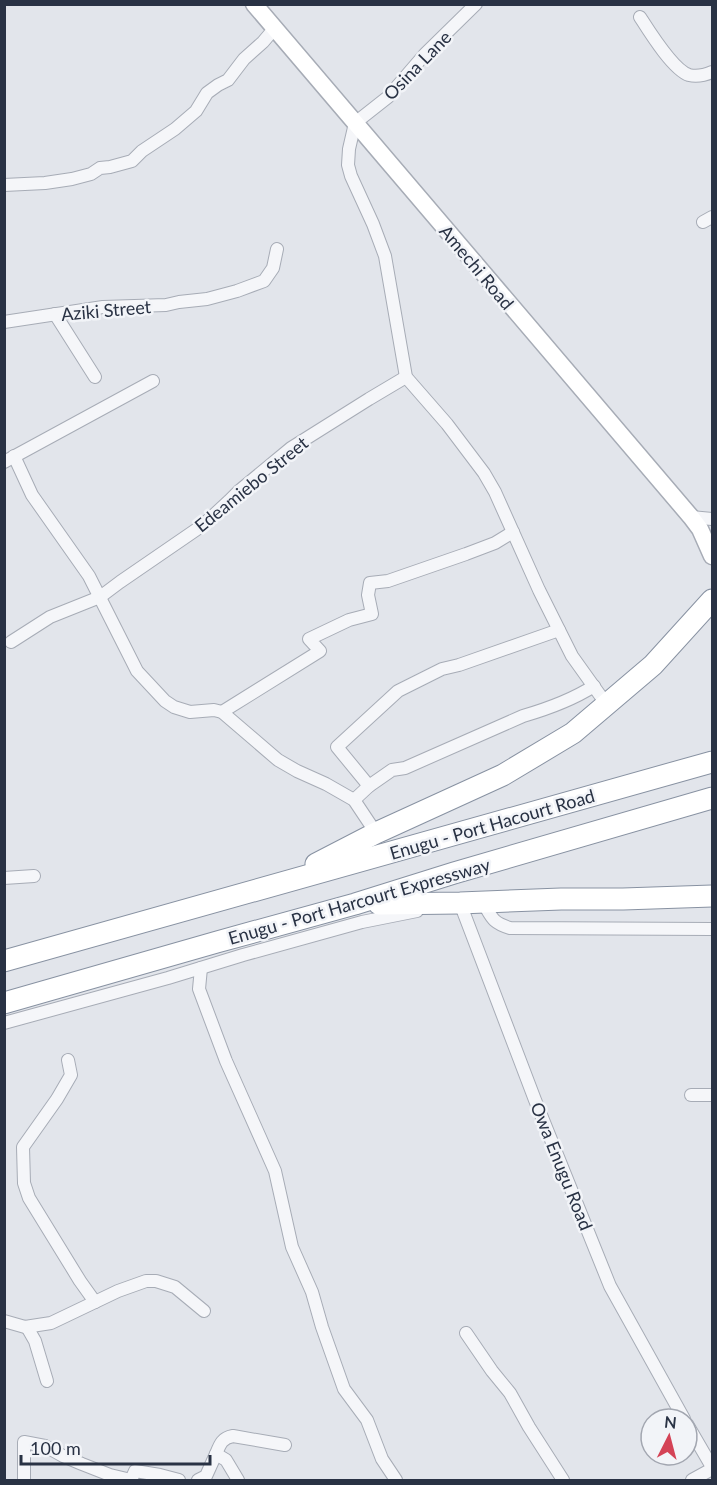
<svg xmlns="http://www.w3.org/2000/svg" width="717" height="1485" viewBox="0 0 717 1485" font-family="Lato,sans-serif">
  <rect width="100%" height="100%" fill="#e2e5eb"/>
  <g fill="none" stroke-linecap="round" stroke-linejoin="round">
    <g stroke="#a7acb6" stroke-width="14">
      <g id="street">
        <path d="M476,4L425,54L388,97L355,123L349,149L348,165L351,176L373,224L385,256L406,377L447,424L484,473L495,492L539,590L572,656L607,705"/>
        <path d="M640,17C649,31 673,70 689,75C697,77 705,75 712,72"/>
        <path d="M4,185L45,183L72,179L91,174L100,168L110,167L132,161L142,151L175,129L196,111L207,93L218,85L228,80L244,59L263,42L274,29"/>
        <path d="M703,222L712,217"/>
        <path d="M55,314L95,377"/>
        <path d="M4,322L103,307L166,305L179,302L207,299L237,291L264,281L273,268L277,249"/>
        <path d="M14,456L32,495L89,576L137,671L165,701L174,707L190,712L214,710L222,712L278,760L297,771L326,784L354,800L376,833"/>
        <path d="M4,462L153,381"/>
        <path d="M691,517L712,519"/>
        <path d="M11,642L50,617L100,597L120,582L203,525L229,501L239,491L291,448L369,399L406,377"/>
        <path d="M222,712L320,651L309,639L349,620L372,614L368,595L370,583L388,581L466,554L495,543L513,532"/>
        <path d="M369,786L392,770L405,768L523,716C547,709 572,700 594,686"/>
        <path d="M354,800L369,786L337,747L398,691L442,669L459,665L559,630"/>
        <path d="M4,878L34,876"/>
        <path d="M482,901C492,917 491,922 510,928L712,929"/>
        <path d="M455,904L460,903L535,1100L610,1286L684,1419"/>
        <path d="M201,968L199,989L226,1061L275,1171L292,1247L312,1292L322,1327L344,1389L367,1420L382,1459L396,1480"/>
        <path d="M4,1023L168,978L243,955L362,922L417,911"/>
        <path d="M68,1060L71,1075L57,1099L23,1147L24,1183L29,1198L80,1281L95,1302"/>
        <path d="M691,1095H712"/>
        <path d="M4,1321L25,1327L51,1323L118,1291L146,1281H156L175,1287L204,1311"/>
        <path d="M27,1327L35,1341L47,1381"/>
        <path d="M466,1333L492,1371L510,1393L529,1427L563,1480"/>
        <path d="M687,1424L712,1467"/>
        <path d="M216,1454C220,1444 222,1438 233,1436L285,1445"/>
        <path d="M24,1480V1442L45,1446L63,1456L82,1464L110,1475L131,1480"/>
        <path d="M131,1480L135,1471L160,1475L179,1480"/>
        <path d="M198,1480L206,1476L216,1454L226,1460L238,1480"/>
        <path d="M692,1480L712,1469"/>
      </g>
    </g>
    <g stroke="#a7acb6" stroke-width="19">
      <path id="secondary" d="M254,4L691,517L700,529L712,556"/>
    </g>
    <g stroke="#8892a2" stroke-width="23">
      <g id="highway">
        <path d="M316,864L376,833L503,775L573,733L653,665L712,600"/>
        <path d="M379,904L460,903L561,899H623L712,896"/>
        <path d="M4,961L712,762"/>
        <path d="M4,1003L217,942L355,904L454,873L712,798"/>
      </g>
    </g>
    <use href="#street" stroke="#f5f6f9" stroke-width="12"/>
    <use href="#secondary" stroke="#fff" stroke-width="16"/>
    <use href="#highway" stroke="#fff" stroke-width="21"/>
  </g>
  <g text-anchor="middle" dominant-baseline="central" stroke-width="5" stroke-linejoin="round" paint-order="stroke">
    <g font-size="18" fill="#293244" stroke="#f2f4f8">
      <text transform="translate(417 65) rotate(-46)">Osina Lane</text>
      <text transform="translate(477 267) rotate(50)">Amechi Road</text>
      <text transform="translate(106 310) rotate(-5)">Aziki Street</text>
      <text transform="translate(251 484) rotate(-39)">Edeamiebo Street</text>
      <text transform="translate(492 824) rotate(-16)">Enugu - Port Hacourt Road</text>
      <text transform="translate(359 901) rotate(-16)">Enugu - Port Harcourt Expressway</text>
      <text transform="translate(562 1166) rotate(68)">Owa Enugu Road</text>
    </g>
  </g>
  <rect width="717" height="1485" fill="none" stroke="#293244" stroke-width="12"/>
  <g transform="translate(669 1437) rotate(6)"><circle r="28" fill="#f2f4f8" stroke="#a2a6b0" stroke-width="1.5"/>
  <path d="M0-4.5L10 22L0 15L-10 22Z" fill="#d44356"/>
  <text y="-9" font-size="16" font-weight="bold" text-anchor="middle" fill="#293244">N</text>
  </g>
  <path d="M21 1455v9h189v-9" fill="none" stroke="#293244" stroke-width="3"/>
  <text x="30" y="1455" font-size="18" fill="#293244" stroke="#f2f4f8" stroke-width="4.5" paint-order="stroke">100 m</text>
</svg>
